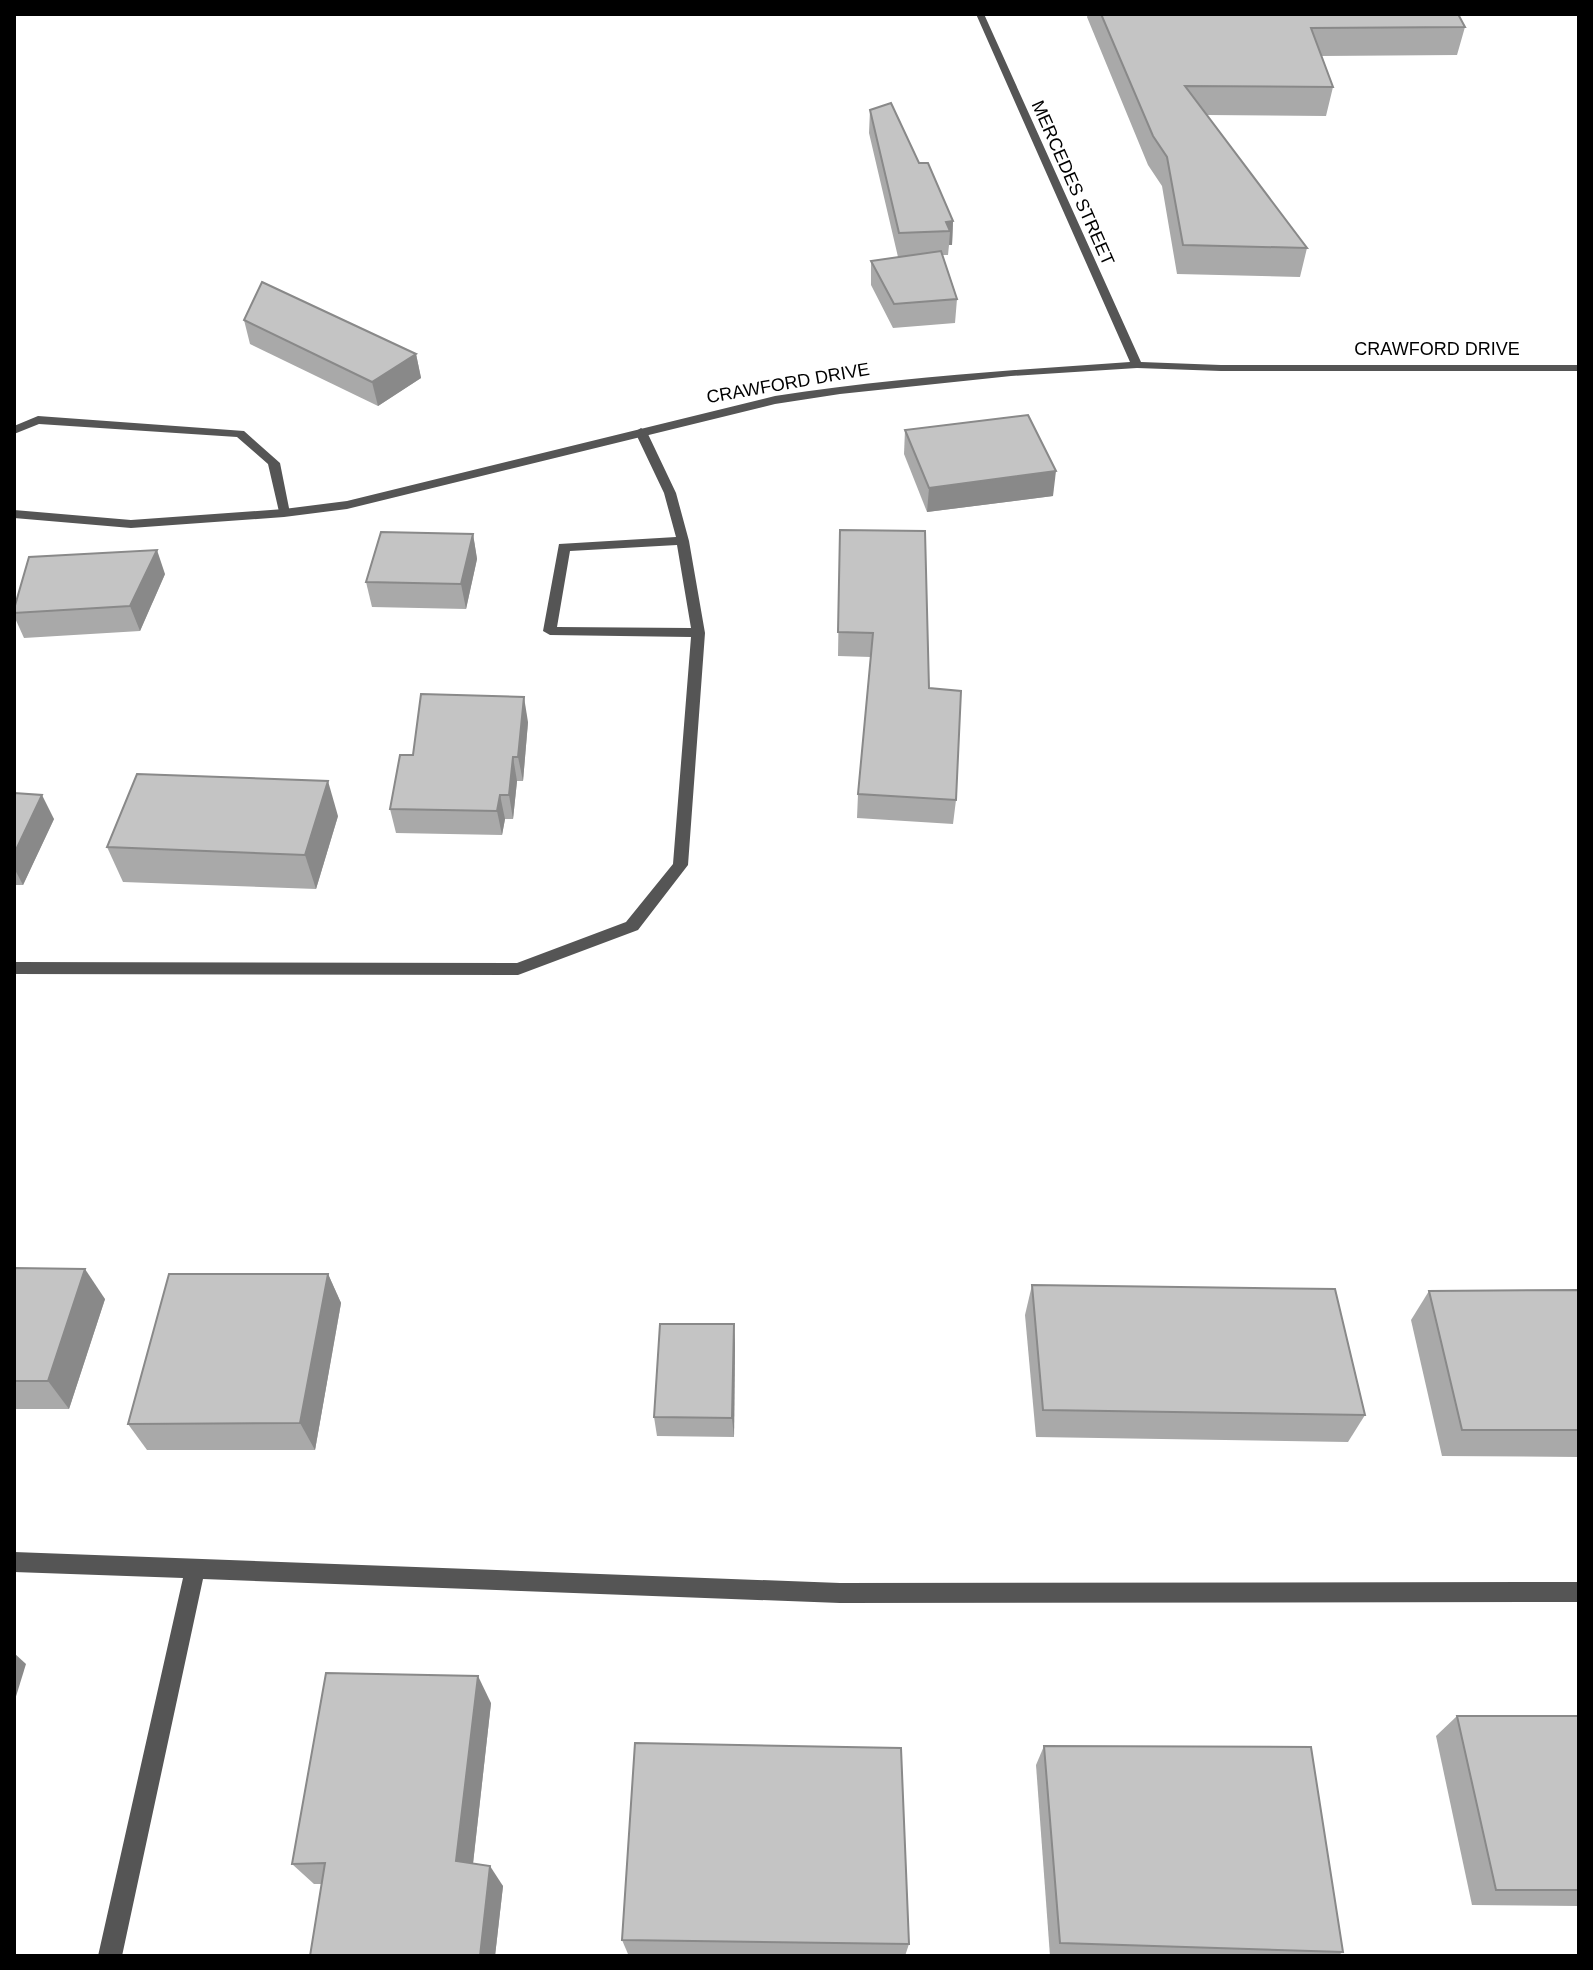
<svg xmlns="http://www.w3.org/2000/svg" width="1593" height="1970" viewBox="0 0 1593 1970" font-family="Helvetica,sans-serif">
  <rect width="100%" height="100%" fill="#fff"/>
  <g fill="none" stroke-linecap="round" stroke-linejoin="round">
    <g fill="#555" fill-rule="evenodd">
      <path d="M38,416L244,431L280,463L290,513L288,516H280L268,464L237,437L39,424L14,434V426Z"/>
      <path d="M641,428L647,432L676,493L689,541L705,633L688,865L638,930L518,975L14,974V962L517,963L626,922L673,864L691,637L550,635L543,631L559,544L676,537L664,493L635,432ZM677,545L691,628L557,627L570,551Z"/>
      <path d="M14,1552L840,1583L1579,1582V1602L840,1603L203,1579L122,1956H98L183,1578L14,1572Z"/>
    </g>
    <path fill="#555" fill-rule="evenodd" d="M976,14H984L1141,362L1221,365H1579V371H1221L1137,368L1011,376L840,394L775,404L347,509L284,517L131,528L14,518V510L131,520L284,509L347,501L775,396C893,378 1011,370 1130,362Z"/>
  </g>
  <g fill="#a9a9a9">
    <path d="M1088,14H1458L1465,27L1457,55L1321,56L1333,87L1326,116L1207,115L1307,248L1300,277L1177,274L1162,186L1148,165L1087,17Z"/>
    <path d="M870,110L919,163L953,221L952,245H949L948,255H942L957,299L955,323L893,328L871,285V261L898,257L869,133Z"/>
    <path d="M244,320L416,354L421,378L378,406L250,344Z"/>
    <path d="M905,430L1053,496L927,512L904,454Z"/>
    <path d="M840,530L929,688L956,800L953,824L857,818L858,794L871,657L838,656Z"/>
    <path d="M473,534L477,559L466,609L372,607L366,582Z"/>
    <path d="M165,574L140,631L24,638L14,616V609Z"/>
    <path d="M528,722L523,781H517L513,819H505L502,835L396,833L390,809L413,755Z"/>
    <path d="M14,793L54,819L23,885H14Z"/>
    <path d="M338,816L316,889L123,882L107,847Z"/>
    <path d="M14,1268L105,1299L69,1409H14Z"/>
    <path d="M328,1274L341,1303L315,1450H147L128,1424Z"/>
    <path d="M1032,1285L1365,1415L1348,1442L1036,1437L1025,1315Z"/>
    <path d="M1579,1290V1457L1442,1456L1411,1320L1429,1291Z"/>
    <path d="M734,1324L735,1344L734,1437L657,1436L654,1417Z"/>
    <path d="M491,1703L473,1864L503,1886L495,1956H310L322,1884H314L292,1864Z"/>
    <path d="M1457,1716H1579V1906L1472,1905L1436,1736Z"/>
    <path d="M1044,1746L1343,1952L1337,1956H1050L1036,1765Z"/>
    <path d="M622,1940L909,1944L905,1956H788L628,1954Z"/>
  </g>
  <g fill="#898989">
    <path d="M953,221L952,245H949L950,231L946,222Z"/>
    <path d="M416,354L421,378L378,406L372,382Z"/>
    <path d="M1056,471L1053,496L927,512L929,488Z"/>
    <path d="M473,534L477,559L466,609L461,584Z"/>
    <path d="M157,550L165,574L140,631L130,606Z"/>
    <path d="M524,697L528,722L523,781L518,757Z"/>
    <path d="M513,757L517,781L513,819L509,795Z"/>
    <path d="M328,781L338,816L316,889L305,855Z"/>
    <path d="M42,795L54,819L23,885L14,868V854Z"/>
    <path d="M500,795L505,819L502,835L497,811Z"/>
    <path d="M85,1269L105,1299L69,1409L48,1381Z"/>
    <path d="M328,1274L341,1303L315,1450L300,1423Z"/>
    <path d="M734,1324L735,1344L734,1437L732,1418Z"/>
    <path d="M14,1653L26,1664L14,1703Z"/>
    <path d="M478,1676L491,1703L471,1881L456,1861Z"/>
    <path d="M490,1866L503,1886L495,1956H480Z"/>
  </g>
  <g fill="#c4c4c4" stroke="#898989" stroke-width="2">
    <path d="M1101,14H1458L1465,27L1311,28L1333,87L1185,86L1307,248L1183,245L1167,157L1153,136Z"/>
    <path d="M891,103L919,163H928L953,221L946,222L950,231L899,233L870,110Z"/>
    <path d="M941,251L957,299L894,304L871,261Z"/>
    <path d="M262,282L416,354L372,382L244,320Z"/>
    <path d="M1028,415L1056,471L929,488L905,430Z"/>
    <path d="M840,530L925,531L929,688L961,691L956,800L858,794L873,633L838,632Z"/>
    <path d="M381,532L473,534L461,584L366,582Z"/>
    <path d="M157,550L130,606L14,613V609L29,557Z"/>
    <path d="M421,694L524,697L518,757H513L509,795H500L497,811L390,809L400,755H413Z"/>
    <path d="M137,774L328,781L305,855L107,847Z"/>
    <path d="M14,793L42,795L14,854Z"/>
    <path d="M14,1268L85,1269L48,1381H14Z"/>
    <path d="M169,1274H328L300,1423L128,1424Z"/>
    <path d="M1032,1285L1335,1289L1365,1415L1043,1410Z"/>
    <path d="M1579,1290V1430H1462L1429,1291Z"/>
    <path d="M660,1324H734L732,1418L654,1417Z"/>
    <path d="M326,1673L478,1676L456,1861L490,1866L480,1956H310L325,1863L292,1864Z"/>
    <path d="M1457,1716H1579V1890H1496Z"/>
    <path d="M635,1743L901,1748L909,1944L622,1940Z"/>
    <path d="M1044,1746L1311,1747L1343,1952L1060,1943Z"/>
  </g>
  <g text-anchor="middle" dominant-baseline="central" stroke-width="8" stroke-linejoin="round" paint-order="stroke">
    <g font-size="18" fill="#000" stroke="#fff">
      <text transform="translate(1073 183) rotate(66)">MERCEDES STREET</text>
      <text x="1437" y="349">CRAWFORD DRIVE</text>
      <text transform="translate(788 383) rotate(-10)">CRAWFORD DRIVE</text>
    </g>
  </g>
  <rect width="1593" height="1970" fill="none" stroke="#000000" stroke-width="32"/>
</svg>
